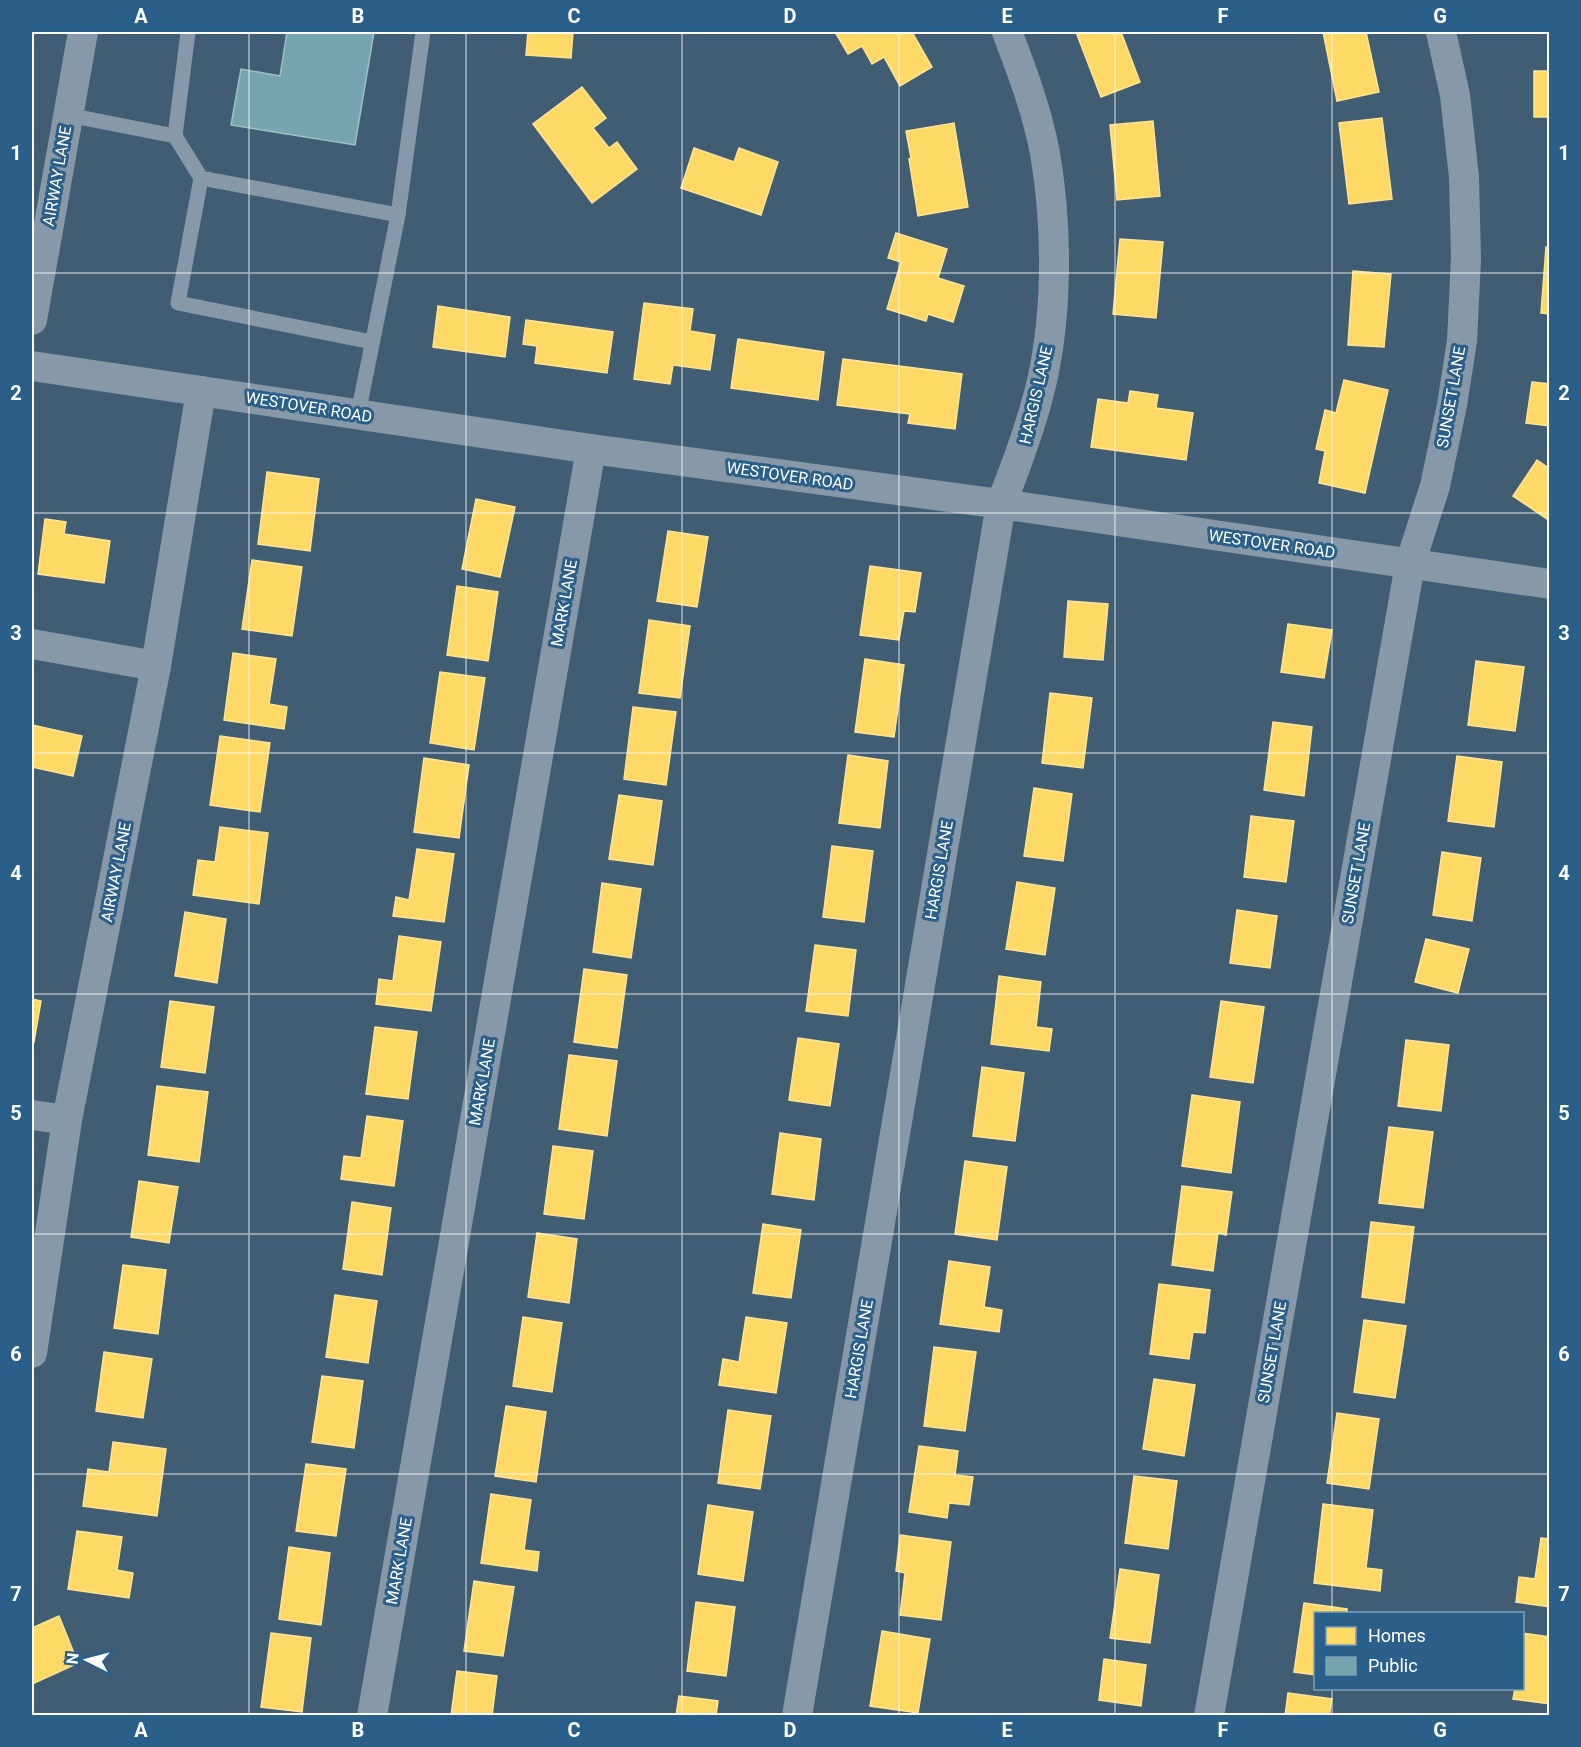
<svg xmlns="http://www.w3.org/2000/svg" width="1581" height="1747" viewBox="0 0 1581 1747" font-family="Roboto,sans-serif">
  <rect width="100%" height="100%" fill="#405d74"/>
  <g fill="#ffd966" stroke="#ffe494" stroke-width="1.5">
    <path d="M528,32H573L571,58L526,55Z"/>
    <path d="M835,32H912L932,67L900,86L884,57L872,64L862,46L848,54Z"/>
    <path d="M1076,32H1121L1140,82L1101,97Z"/>
    <path d="M1323,32H1366L1379,92L1337,101Z"/>
    <rect x="1534" y="71" width="16" height="46"/>
    <path d="M582,87L606,118L593,128L609,148L617,142L637,169L592,203L533,124Z"/>
    <path d="M1382,118L1392,199L1349,204L1339,123Z"/>
    <path d="M1153,121L1160,196L1117,200L1110,125Z"/>
    <path d="M954,123L968,207L918,216L909,159L911,158L906,131Z"/>
    <path d="M694,148L734,162L739,148L778,162L761,215L681,188Z"/>
    <path d="M896,233L947,249L938,278L964,286L953,322L928,314L926,321L887,309L901,262L888,258Z"/>
    <path d="M1120,239L1163,242L1156,318L1113,314Z"/>
    <path d="M1546,247H1550V314L1541,313Z"/>
    <path d="M1353,271L1391,274L1384,347L1348,345Z"/>
    <path d="M644,303L693,309L690,331L715,335L710,370L673,365L670,384L634,379Z"/>
    <path d="M438,306L510,317L505,357L433,347Z"/>
    <path d="M526,320L613,332L607,373L535,363L537,346L523,344Z"/>
    <path d="M738,339L824,352L818,400L731,388Z"/>
    <path d="M843,359L962,374L955,429L908,423L910,414L837,405Z"/>
    <path d="M1344,380L1388,390L1365,493L1319,483L1325,451L1316,449L1325,410L1336,413Z"/>
    <path d="M1532,382L1550,384V426L1526,423Z"/>
    <path d="M1130,391L1158,395L1156,408L1193,413L1186,460L1091,447L1098,399L1128,403Z"/>
    <path d="M1537,460L1550,469V521L1513,496Z"/>
    <path d="M267,472L319,479L310,551L258,544Z"/>
    <path d="M476,499L515,507L500,577L462,569Z"/>
    <path d="M45,519L66,522L64,534L110,541L104,583L38,574Z"/>
    <path d="M668,531L708,537L697,607L657,601Z"/>
    <path d="M252,560L302,567L292,636L242,629Z"/>
    <path d="M870,566L921,573L915,612L904,611L899,640L860,635Z"/>
    <path d="M457,586L498,592L488,661L447,655Z"/>
    <path d="M1068,601L1108,604L1103,660L1064,657Z"/>
    <path d="M649,620L690,626L680,698L639,693Z"/>
    <path d="M1288,624L1332,630L1324,678L1281,672Z"/>
    <path d="M233,653L276,659L269,704L287,707L284,729L224,720Z"/>
    <path d="M865,659L904,665L894,737L855,732Z"/>
    <path d="M1476,661L1524,667L1515,731L1468,725Z"/>
    <path d="M440,672L485,678L474,750L430,743Z"/>
    <path d="M1050,693L1092,698L1083,768L1042,763Z"/>
    <path d="M633,707L676,712L666,785L624,779Z"/>
    <path d="M1273,722L1312,727L1304,796L1264,790Z"/>
    <path d="M32,725L82,736L73,776L32,767Z"/>
    <path d="M220,736L270,743L260,812L210,805Z"/>
    <path d="M848,755L888,761L880,828L839,823Z"/>
    <path d="M1457,756L1502,762L1494,827L1448,821Z"/>
    <path d="M424,758L469,765L459,838L414,832Z"/>
    <path d="M1034,788L1072,794L1063,861L1024,856Z"/>
    <path d="M619,795L662,801L653,865L609,859Z"/>
    <path d="M1251,816L1294,821L1286,882L1244,877Z"/>
    <path d="M220,827L268,833L259,904L193,895L198,860L215,862Z"/>
    <path d="M832,846L873,851L864,922L823,917Z"/>
    <path d="M417,849L454,854L444,922L393,916L396,897L409,900Z"/>
    <path d="M1442,852L1481,858L1472,921L1433,915Z"/>
    <path d="M1017,882L1055,888L1045,955L1006,949Z"/>
    <path d="M602,883L641,889L631,958L593,952Z"/>
    <path d="M1237,910L1277,916L1270,968L1230,963Z"/>
    <path d="M185,912L226,919L217,983L175,976Z"/>
    <path d="M399,936L441,942L431,1011L376,1004L379,979L393,981Z"/>
    <path d="M1426,939L1469,949L1458,993L1415,982Z"/>
    <path d="M815,945L856,950L848,1016L806,1011Z"/>
    <path d="M584,969L627,975L617,1048L574,1042Z"/>
    <path d="M999,976L1041,982L1036,1027L1052,1029L1049,1051L991,1044Z"/>
    <path d="M32,999L41,1001L34,1042H32Z"/>
    <path d="M170,1001L214,1007L205,1073L161,1067Z"/>
    <path d="M1221,1001L1264,1007L1253,1083L1210,1077Z"/>
    <path d="M375,1027L417,1032L408,1099L366,1094Z"/>
    <path d="M798,1038L839,1044L830,1106L789,1100Z"/>
    <path d="M1406,1040L1449,1045L1441,1111L1398,1106Z"/>
    <path d="M569,1055L617,1061L607,1136L559,1129Z"/>
    <path d="M982,1067L1024,1073L1015,1141L973,1136Z"/>
    <path d="M157,1086L208,1092L199,1162L148,1155Z"/>
    <path d="M1192,1095L1240,1102L1231,1173L1182,1166Z"/>
    <path d="M367,1116L403,1121L394,1186L341,1179L344,1156L361,1158Z"/>
    <path d="M1389,1127L1433,1132L1423,1208L1379,1203Z"/>
    <path d="M780,1133L821,1139L814,1200L772,1194Z"/>
    <path d="M553,1146L593,1151L584,1219L544,1214Z"/>
    <path d="M965,1161L1007,1167L997,1240L955,1234Z"/>
    <path d="M139,1181L178,1187L169,1243L131,1237Z"/>
    <path d="M1182,1186L1232,1192L1226,1235L1218,1233L1213,1271L1172,1265Z"/>
    <path d="M352,1202L391,1208L382,1275L343,1269Z"/>
    <path d="M1371,1222L1414,1227L1404,1303L1362,1297Z"/>
    <path d="M763,1224L801,1230L791,1298L753,1293Z"/>
    <path d="M537,1233L577,1239L569,1303L528,1297Z"/>
    <path d="M949,1261L990,1267L984,1307L1002,1310L999,1332L940,1324Z"/>
    <path d="M123,1265L166,1270L158,1334L114,1328Z"/>
    <path d="M1159,1284L1210,1290L1205,1333L1193,1332L1189,1359L1150,1354Z"/>
    <path d="M335,1295L377,1301L368,1363L326,1357Z"/>
    <path d="M523,1317L562,1323L552,1392L513,1386Z"/>
    <path d="M746,1317L787,1323L776,1393L719,1385L723,1359L739,1362Z"/>
    <path d="M1364,1320L1406,1326L1395,1398L1354,1392Z"/>
    <path d="M934,1347L976,1352L965,1431L924,1426Z"/>
    <path d="M104,1352L152,1359L143,1418L96,1411Z"/>
    <path d="M322,1376L363,1381L354,1448L312,1442Z"/>
    <path d="M1154,1379L1195,1385L1184,1456L1143,1449Z"/>
    <path d="M506,1406L546,1412L536,1482L495,1476Z"/>
    <path d="M728,1410L771,1416L760,1489L718,1483Z"/>
    <path d="M1337,1413L1379,1419L1369,1489L1327,1483Z"/>
    <path d="M113,1442L166,1449L157,1516L83,1506L88,1469L109,1472Z"/>
    <path d="M919,1446L958,1451L955,1475L973,1477L969,1505L949,1503L947,1518L909,1512Z"/>
    <path d="M306,1464L346,1469L336,1536L296,1531Z"/>
    <path d="M1134,1476L1177,1481L1168,1549L1125,1543Z"/>
    <path d="M491,1494L531,1500L524,1550L539,1552L537,1571L481,1563Z"/>
    <path d="M1323,1504L1373,1510L1366,1568L1382,1570L1380,1591L1314,1583Z"/>
    <path d="M708,1505L753,1512L743,1581L698,1574Z"/>
    <path d="M77,1531L122,1537L117,1570L133,1573L129,1598L68,1589Z"/>
    <path d="M900,1535L951,1542L941,1620L900,1615L905,1573L896,1571Z"/>
    <path d="M1541,1538L1550,1539V1607L1516,1602L1519,1577L1535,1579Z"/>
    <path d="M289,1547L330,1553L321,1625L279,1619Z"/>
    <path d="M1120,1569L1159,1575L1150,1643L1110,1638Z"/>
    <path d="M474,1581L514,1587L503,1656L464,1651Z"/>
    <path d="M696,1602L735,1607L726,1676L687,1671Z"/>
    <path d="M1304,1603L1347,1609V1614H1316V1675L1294,1672Z"/>
    <path d="M59,1616L78,1663L32,1684V1628Z"/>
    <path d="M882,1631L930,1639L918,1713L870,1706Z"/>
    <path d="M271,1633L311,1638L302,1712L261,1707Z"/>
    <path d="M1522,1633L1550,1637V1704L1513,1699L1515,1688H1522Z"/>
    <path d="M1104,1659L1146,1665L1141,1706L1099,1700Z"/>
    <path d="M457,1671L497,1676L492,1716H451Z"/>
    <path d="M1288,1693L1332,1699L1329,1716H1285Z"/>
    <path d="M679,1696L718,1701L716,1716H676Z"/>
  </g>
  <path fill="#76a5af" stroke="#9fc0c7" stroke-width="1.5" d="M287,32H374L355,145L231,125L241,69L280,76Z"/>
  <g fill="none" stroke-linecap="round" stroke-linejoin="round">
    <g stroke="#8799a9" stroke-width="15">
      <path d="M68,115L175,136L201,178L178,303L372,342"/>
      <path d="M175,136L188,32"/>
      <path d="M201,178L398,215"/>
      <path d="M358,414L398,215L423,32"/>
    </g>
    <g stroke="#8799a9" stroke-width="30">
      <path d="M32,320L83,32"/>
      <path d="M32,366L591,449L1001,504L1550,584"/>
      <path d="M32,644L156,666"/>
      <path d="M32,1115L67,1120"/>
      <path d="M32,1353L67,1120L156,666L201,391"/>
      <path d="M372,1716L591,449"/>
      <path d="M797,1716L1001,504C1015,469 1028,434 1038,397C1058,323 1058,229 1045,153C1037,111 1022,71 1007,32"/>
      <path d="M1209,1716L1410,564L1435,486L1452,405L1462,341L1466,259L1464,177L1455,95L1441,32"/>
    </g>
  </g>
  <path fill="none" stroke="#fff" stroke-width="1.5" stroke-opacity="0.55" d="M249,32V1716M466,32V1716M682,32V1716M899,32V1716M1115,32V1716M1332,32V1614M32,273H1550M32,513H1550M32,753H1550M32,994H1550M32,1234H1550M32,1474H1550M1332,1688V1716"/>
  <g text-anchor="middle" dominant-baseline="central" stroke-width="6" stroke-linejoin="round" paint-order="stroke">
    <g font-size="16" fill="#fff" stroke="#2a5f8a">
      <text transform="translate(57 176) rotate(-80)">AIRWAY LANE</text>
      <text transform="translate(1036 395) rotate(-77)">HARGIS LANE</text>
      <text transform="translate(1451 397) rotate(-80)">SUNSET LANE</text>
      <text transform="translate(309 407) rotate(9)">WESTOVER ROAD</text>
      <text transform="translate(790 476) rotate(8)">WESTOVER ROAD</text>
      <text transform="translate(1272 544) rotate(8)">WESTOVER ROAD</text>
      <text transform="translate(564 603) rotate(-80)">MARK LANE</text>
      <text transform="translate(939 870) rotate(-80)">HARGIS LANE</text>
      <text transform="translate(116 872) rotate(-79)">AIRWAY LANE</text>
      <text transform="translate(1356 873) rotate(-80)">SUNSET LANE</text>
      <text transform="translate(482 1082) rotate(-80)">MARK LANE</text>
      <text transform="translate(859 1349) rotate(-80)">HARGIS LANE</text>
      <text transform="translate(1272 1352) rotate(-80)">SUNSET LANE</text>
      <text transform="translate(399 1561) rotate(-80)">MARK LANE</text>
    </g>
  </g>
  <rect width="1581" height="1747" fill="none" stroke="#2a5f8a" stroke-width="66"/>
  <rect x="1314" y="1612" width="210" height="78" fill="#2a5f8a" stroke="#7f9fb9" stroke-width="1.5"/>
  <rect x="1326" y="1627" width="30" height="18" fill="#ffd966" stroke="#7f9fb9" stroke-width="1.5"/>
  <text x="1368" y="1642" font-size="18" fill="#ffffff">Homes</text>
  <rect x="1326" y="1657" width="30" height="18" fill="#76a5af" stroke="#7f9fb9" stroke-width="1.5"/>
  <text x="1368" y="1672" font-size="18" fill="#ffffff">Public</text>
  <g transform="translate(87 1660) rotate(276)" stroke="#2a5f8a" stroke-width="4.5" paint-order="stroke">
  <path d="M0-4.5L10 22L0 15L-10 22Z" fill="#ffffff"/>
  <text y="-9" font-size="16" font-weight="bold" text-anchor="middle" fill="#ffffff">N</text>
  </g>
  <rect x="33" y="33" width="1515" height="1681" fill="none" stroke="#fff" stroke-width="2"/>
  <g font-size="20" text-anchor="middle" font-weight="bold" fill="#fff">
    <text x="141" y="23">A</text>
    <text x="358" y="23">B</text>
    <text x="574" y="23">C</text>
    <text x="790" y="23">D</text>
    <text x="1007" y="23">E</text>
    <text x="1223" y="23">F</text>
    <text x="1440" y="23">G</text>
    <text x="16" y="160">1</text>
    <text x="1564" y="160">1</text>
    <text x="16" y="400">2</text>
    <text x="1564" y="400">2</text>
    <text x="16" y="640">3</text>
    <text x="1564" y="640">3</text>
    <text x="16" y="880">4</text>
    <text x="1564" y="880">4</text>
    <text x="16" y="1120">5</text>
    <text x="1564" y="1120">5</text>
    <text x="16" y="1361">6</text>
    <text x="1564" y="1361">6</text>
    <text x="16" y="1601">7</text>
    <text x="1564" y="1601">7</text>
    <text x="141" y="1737">A</text>
    <text x="358" y="1737">B</text>
    <text x="574" y="1737">C</text>
    <text x="790" y="1737">D</text>
    <text x="1007" y="1737">E</text>
    <text x="1223" y="1737">F</text>
    <text x="1440" y="1737">G</text>
  </g>
</svg>
